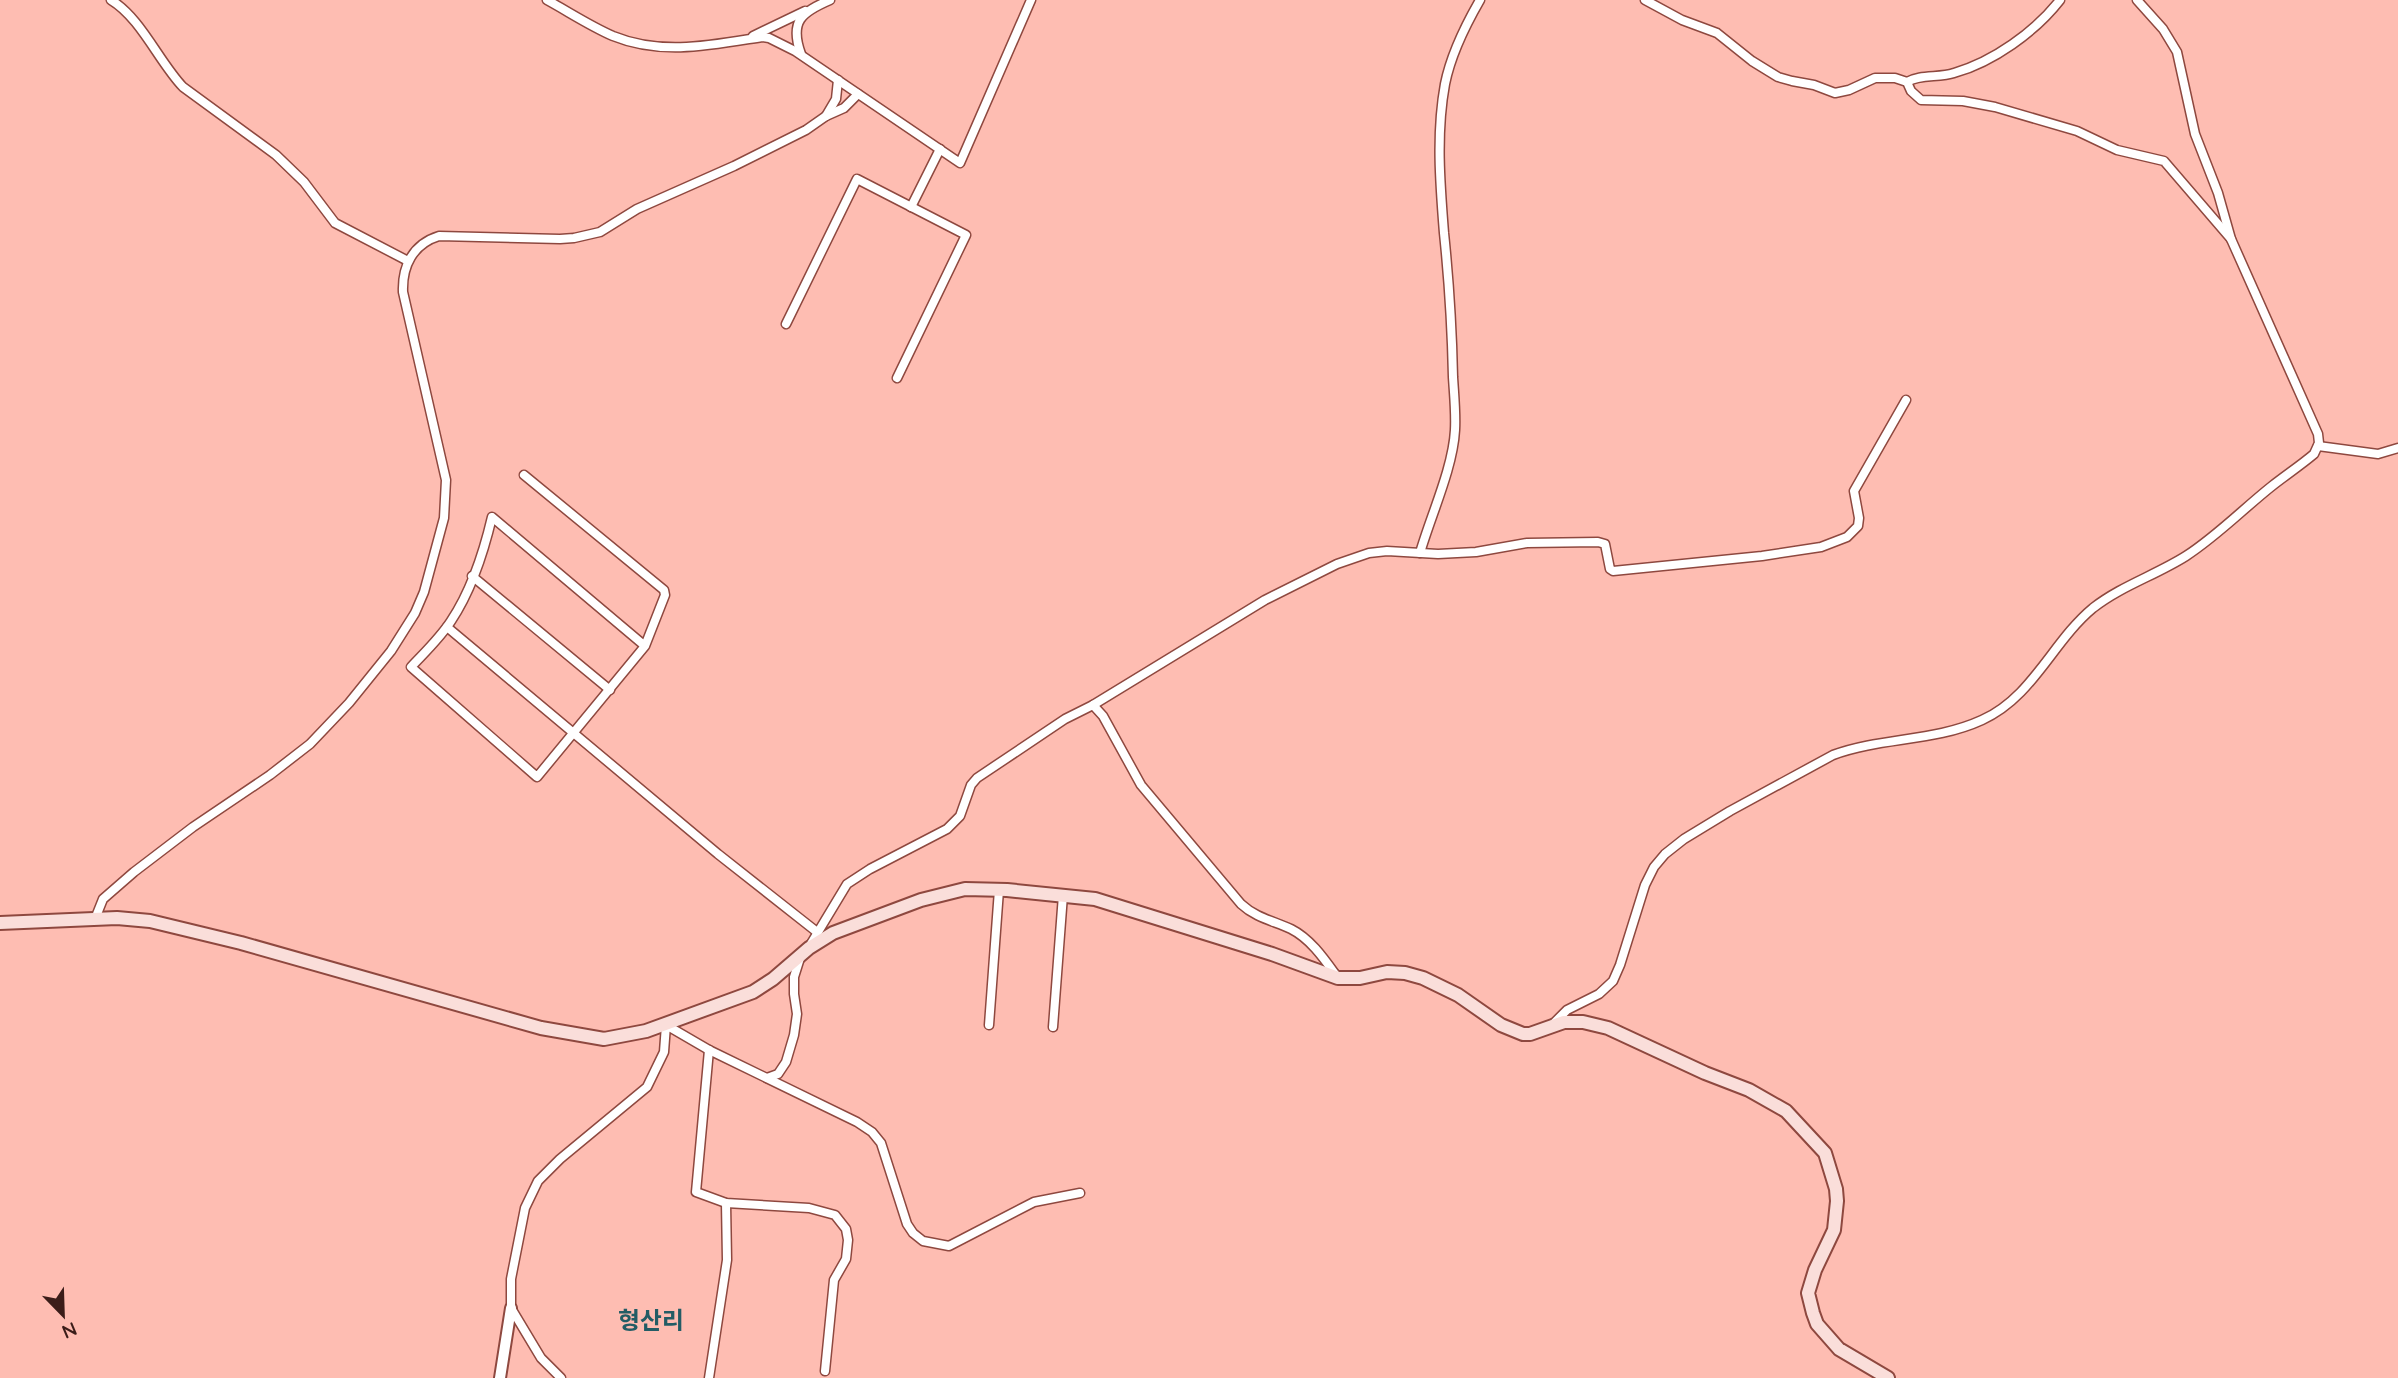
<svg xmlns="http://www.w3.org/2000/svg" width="2398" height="1378" viewBox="0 0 2398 1378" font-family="Quicksand,'Noto Sans KR',sans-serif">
  <rect width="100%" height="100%" fill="#febdb2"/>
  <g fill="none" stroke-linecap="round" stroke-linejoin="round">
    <g stroke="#8e483f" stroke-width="11">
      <g id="minor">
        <path d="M111,0C141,18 159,62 183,87L276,155L304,182L335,223L408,261"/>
        <path d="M547,0C569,12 590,26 613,36C662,56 712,45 762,37L769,38L795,51L960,163L1031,0"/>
        <path d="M1645,0L1682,20L1717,33L1752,61L1778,77L1792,81L1814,85L1835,93L1849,90L1875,78H1895L1907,82L1911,91L1921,100L1963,101L1995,107L2077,131L2117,150L2164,161L2231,239"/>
        <path d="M753,36L805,11"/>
        <path d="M801,54C789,21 802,12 830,0"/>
        <path d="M1907,82C1920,74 1939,78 1954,73C1993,62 2035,32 2060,0"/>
        <path d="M826,116L836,99L838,80"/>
        <path d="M911,207L940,149"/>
        <path d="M786,324L857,179L966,235L897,378"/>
        <path d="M2318,446L2378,454L2398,448"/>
        <path d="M524,475L664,590L665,595L645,646L537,777L411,667C425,652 440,638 451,621C471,591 484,551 492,517L645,646"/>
        <path d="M1420,553C1431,515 1453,468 1455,430C1456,413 1454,394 1453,377C1452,329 1449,281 1444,233C1440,183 1436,133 1445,84C1451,54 1465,26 1480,0"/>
        <path d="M472,576L610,690"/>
        <path d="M447,627L718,854L817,932"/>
        <path d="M1093,705L1103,716L1141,785L1241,904C1256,918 1274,921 1291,929C1311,939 1325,960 1338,978"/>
        <path d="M95,919L103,899L134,872L193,827L270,775L310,744L349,703L391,651L415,613L424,592L444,518L446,480L403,292C402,266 413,244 439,236L560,239L574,238L600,232L637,209L734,166L806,130L826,116L844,108L858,94"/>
        <path d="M809,947L847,884L870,869L947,829L960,816L971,785L977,778L1065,719L1093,705L1265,600L1337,564L1369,553L1387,551L1438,554L1476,552L1527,543L1598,542L1605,544L1610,569L1613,571L1762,556L1821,547L1847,537L1858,526L1859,518L1854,491L1906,400"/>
        <path d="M1553,1024L1567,1010L1599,994L1613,981L1620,965L1645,885L1654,867L1665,854L1684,839L1730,811L1833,755C1882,737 1934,742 1982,720C2033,697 2052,642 2093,608C2121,586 2156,575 2186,556C2217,536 2243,509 2272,486C2286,475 2301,465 2314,454L2319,443L2318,434L2231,239L2218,193L2195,134L2177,52L2163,29L2137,0"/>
        <path d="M989,1025L999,890"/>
        <path d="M1053,1027L1063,895"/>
        <path d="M709,1050L696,1192L726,1203L809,1208L835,1215L846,1229L848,1240L846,1259L834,1280L825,1371"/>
        <path d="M767,1078L778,1074L786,1062L794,1035L797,1014L794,994V977L800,958"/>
        <path d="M561,1378L541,1358L511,1308V1279L525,1208L538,1181L560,1159L647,1087L664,1052L666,1025L709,1050L857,1122L872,1132L881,1143L907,1224L913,1233L923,1241L949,1246L1034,1202L1080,1193"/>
        <path d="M709,1378L727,1260L726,1203"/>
      </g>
    </g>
    <g stroke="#8e483f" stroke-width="14">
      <path id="tertiary" d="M500,1378L511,1308"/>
    </g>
    <g stroke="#8e483f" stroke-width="16">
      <path id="secondary" d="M0,923L117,918L150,921L241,943L541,1028L604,1039L646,1031L753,992L773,979L809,948L833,933L921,900L965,889L1007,890L1095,899L1272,954L1338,978H1360L1387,972L1405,973L1423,978L1458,995L1501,1025L1523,1034H1530L1564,1022H1583L1608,1028L1705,1073L1749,1090L1786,1111L1825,1153L1836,1189L1837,1201L1834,1230L1815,1270L1808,1293L1813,1313L1817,1324L1839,1349L1888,1378"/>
    </g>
    <use href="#minor" stroke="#fff" stroke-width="8"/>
    <use href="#tertiary" stroke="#fff" stroke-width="10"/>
    <use href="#secondary" stroke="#fadeda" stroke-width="12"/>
  </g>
  <g text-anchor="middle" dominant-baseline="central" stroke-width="5" stroke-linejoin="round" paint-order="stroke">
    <g font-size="24" font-weight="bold" fill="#235c65" stroke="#febdb2">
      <text x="651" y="1320">형산리</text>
    </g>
  </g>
  <g transform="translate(63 1315) rotate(157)" stroke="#febdb2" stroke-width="5" paint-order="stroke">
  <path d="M0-5L12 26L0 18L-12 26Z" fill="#3b1d19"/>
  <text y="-10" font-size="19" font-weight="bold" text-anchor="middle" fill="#3b1d19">N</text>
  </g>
</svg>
